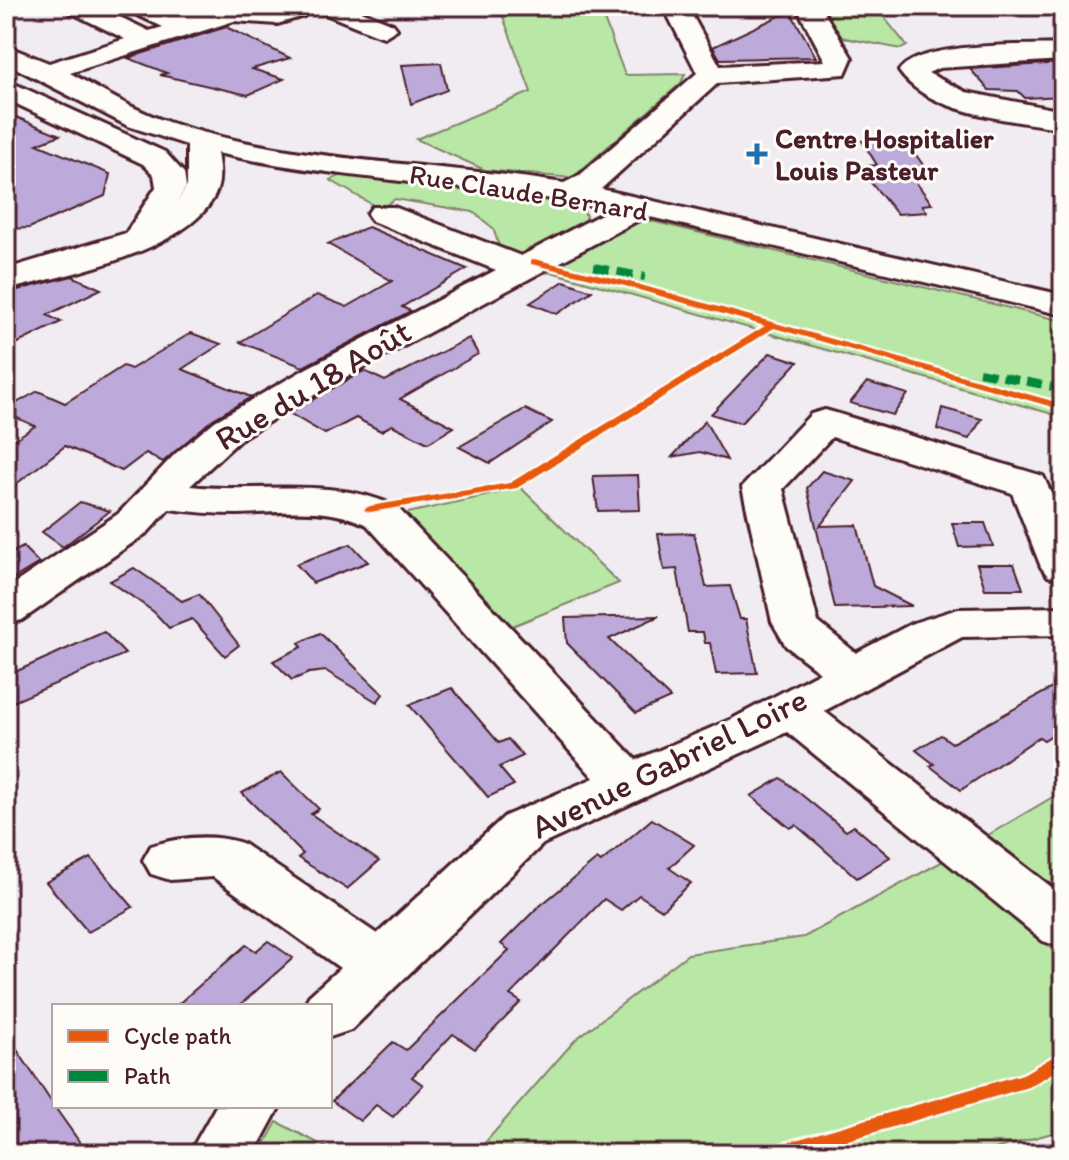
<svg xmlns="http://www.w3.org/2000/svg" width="1069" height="1160" viewBox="0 0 1069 1160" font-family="Itim,sans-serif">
  <rect width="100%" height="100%" fill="#f0ecf1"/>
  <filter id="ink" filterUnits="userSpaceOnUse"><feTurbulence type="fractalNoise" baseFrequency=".0125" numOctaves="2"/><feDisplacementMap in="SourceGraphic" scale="16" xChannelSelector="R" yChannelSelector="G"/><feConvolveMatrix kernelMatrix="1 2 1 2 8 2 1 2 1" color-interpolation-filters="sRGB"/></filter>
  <g filter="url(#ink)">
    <g fill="#b8e7a6" stroke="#818368" stroke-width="2">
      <path d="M499,6H599L625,75L685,74L681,83L572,178L485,170L416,139L531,92Z"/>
      <path d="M816,6H875L907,46L901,49L835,36Z"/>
      <path d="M344,174L563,200L584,210L587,220L581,229L526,254L501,252L493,228L473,212L395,199L380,209L330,180Z"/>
      <path d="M643,219L1063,321V417L555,273L536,272Z"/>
      <path d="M521,488L619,583L510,627L403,514Z"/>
      <path d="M1063,791V900L983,838Z"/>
      <path d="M945,860L1063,953V1130L977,1154H475L576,1039L688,954L804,937Z"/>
      <path d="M277,1122L339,1154H259Z"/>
    </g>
    <g fill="#bdaada" stroke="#4a1f2b" stroke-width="2">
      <path d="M790,11L816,57L720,59L713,47Z"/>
      <path d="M226,27L290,58L252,69L284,79L248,95L160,75L167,73L128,58Z"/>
      <path d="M441,63L447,90L411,104L402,65Z"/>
      <path d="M1063,63V96L1025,98L1018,91L989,90L970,69Z"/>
      <path d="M6,113L60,135L37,144L110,174L105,196L29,228L6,229Z"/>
      <path d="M893,139L898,145L908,144L929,173L910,174L932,204L922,205L927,212L897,214L858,167L877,165L862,141Z"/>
      <path d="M368,227L467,269L402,307L411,311L303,367L240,342L317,295L347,307L392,281L328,244Z"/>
      <path d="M72,276L101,289L47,315L61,322L6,349V293Z"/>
      <path d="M564,281L592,291L557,314L530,303Z"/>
      <path d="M191,333L221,344L182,369L251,397L213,419L163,462L146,453L122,471L65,446L6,492V445L35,426L6,413V409L38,391L65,403L123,366L131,369Z"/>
      <path d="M469,338L478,354L400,399L454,427L428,443L392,425L381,431L356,418L325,434L289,413L364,371L385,381Z"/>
      <path d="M770,353L798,362L741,423L711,414Z"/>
      <path d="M867,382L908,394L893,415L850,403Z"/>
      <path d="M942,408L982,419L969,439L937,429Z"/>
      <path d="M525,409L552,422L490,463L459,447Z"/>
      <path d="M705,421L727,460L700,452L672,457Z"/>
      <path d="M822,471L855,481L820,526L857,525L873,586L912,606L835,608L807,488Z"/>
      <path d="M638,475L640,510L598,511L593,476Z"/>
      <path d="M80,502L110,511L63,547L42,532Z"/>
      <path d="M952,523H985L993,546L959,547Z"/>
      <path d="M694,533L706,587L730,586L740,619H746L757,673L716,674L710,643H705L703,632H688L677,569L664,570L658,534Z"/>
      <path d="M351,544L368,562L313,583L296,564Z"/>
      <path d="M23,547L39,563L6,583V556Z"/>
      <path d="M977,564H1014L1023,589H985Z"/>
      <path d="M134,568L182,601L199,594L239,645L225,656L192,619L169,628L154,612L110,581Z"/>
      <path d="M659,616L609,639L670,698L636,713L567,643L565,618Z"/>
      <path d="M104,632L125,654L6,705V676Z"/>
      <path d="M320,633L383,694L377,702L326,671L309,673L292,680L273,661L302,647L299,643Z"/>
      <path d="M1063,682V728L1044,740L1039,737L961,790L930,766L934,764L916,750L941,735L952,743Z"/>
      <path d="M452,688L499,743L508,739L523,756L499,767L514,785L488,797L409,705Z"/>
      <path d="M281,772L319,809L311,814L379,861L347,889L298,858L303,854L242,793Z"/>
      <path d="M781,778L846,831L854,826L890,857L857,878L796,825L790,828L751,796Z"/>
      <path d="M652,819L694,845L669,868L691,883L662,910L639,895L621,910L604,899L510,995L521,1002L475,1049L453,1034L412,1077L423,1085L393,1117L376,1105L360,1121L332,1101L393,1042L406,1050L509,950L501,944L535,910L597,859L601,862Z"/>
      <path d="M91,858L133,907L88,932L46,882Z"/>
      <path d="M268,941L293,958L239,1006H176L246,945L256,951Z"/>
      <path d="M6,1033L54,1106L88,1154H6Z"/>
    </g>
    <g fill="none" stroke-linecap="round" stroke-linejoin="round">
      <g stroke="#4a1f2b" stroke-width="6">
        <g id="minor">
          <path d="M65,6H97L149,31L163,27L129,11L126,6H158L175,13L201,6L214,11L224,6H305L307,11L304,16L277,24L234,21L70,73C102,91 134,110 168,122C293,163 434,162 564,183L580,175L697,73L663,6H687L720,66L825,61L796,6H820L852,58L845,74L718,83L601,189L1063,295V315L646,216L333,384L243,437L190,486C260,494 330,475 397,507L636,760L732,719L820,672L786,646L772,622L742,487L811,414L825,410L839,414L1043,476L1063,517V580L1048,576L1041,567L1012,493L832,437L783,489L818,622L856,653L913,623L958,609L1063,607V635L962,637L824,711L1063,896V948L1043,941L787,732L543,844L351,1030L330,1037V1006H304L309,996L340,968L213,877L170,880L151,874L143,860L151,846C180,837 213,834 242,843L377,934L505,816L594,778L367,525C326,505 282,513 238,514C215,514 192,512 169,509L148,532L22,620L6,624V589L118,514L175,454L215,421L307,368L496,270L372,221L367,214L372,207H394L521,256L611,209C481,184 347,182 217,153C219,165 221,178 217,190C196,250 62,276 6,290V269L126,233L156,187L154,175L143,164L6,99V80L165,152L184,173L186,187L176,204L187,186V145L128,126L6,63V46L49,63L125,39L68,11Z"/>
          <path d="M315,6H349L393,24L397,29L384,37L375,34L318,11Z"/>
          <path d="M1063,44V60L939,68L928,73L966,92L1063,111V129C1014,120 929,115 899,71C919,41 1027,46 1063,44Z"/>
          <path d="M216,1106H280L254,1154H189Z"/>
        </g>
      </g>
      <use href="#minor" fill="#fdfcf7" fill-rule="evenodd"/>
      <g stroke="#00873e" stroke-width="8" stroke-dasharray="16 8" stroke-linecap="butt">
        <path d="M594,267L645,277"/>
        <path d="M979,372L1063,389"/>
      </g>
      <g stroke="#fdfcf7" stroke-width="5">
        <g id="cycleway">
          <path d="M534,259L630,282L1063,404V410L774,328L517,488L370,512L366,511L364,509L370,506L510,483L765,326L625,286L531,264V260Z"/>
          <path d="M1063,1051V1067L1028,1087L801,1154H766L769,1149L775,1146L1023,1074Z"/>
        </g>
      </g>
      <use href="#cycleway" fill="#e8590c" fill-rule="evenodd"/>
    </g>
  </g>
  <path fill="#1f6fb2" stroke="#fdfcf7" stroke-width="3" d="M753 142h8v8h8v8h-8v8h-8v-8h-8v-8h8z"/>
  <g text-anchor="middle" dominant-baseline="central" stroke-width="6" stroke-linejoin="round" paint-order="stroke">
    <g font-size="28" font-weight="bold" fill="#4a1f2b" stroke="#fdfcf7" text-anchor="start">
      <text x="775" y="138">Centre Hospitalier<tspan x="775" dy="32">Louis Pasteur</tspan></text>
    </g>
    <g font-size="28" fill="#4a1f2b" stroke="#fdfcf7">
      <text transform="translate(529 192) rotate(9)">Rue Claude Bernard</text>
    </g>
    <g font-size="34" fill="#4a1f2b" stroke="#fdfcf7">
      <text transform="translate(313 385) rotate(-31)">Rue du 18 Août</text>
      <text transform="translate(669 763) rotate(-26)">Avenue Gabriel Loire</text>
    </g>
  </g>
  <rect width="1069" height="1160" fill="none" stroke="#fdfcf7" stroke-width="32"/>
  <rect x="16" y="16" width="1037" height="1128" fill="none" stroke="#4a1f2b" stroke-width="3" filter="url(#ink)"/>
  <rect x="52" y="1004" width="280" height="104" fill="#fdfcf7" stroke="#b5a4a5" stroke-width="2"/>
  <rect x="68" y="1030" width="40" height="12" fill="#e8590c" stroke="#b5a4a5" stroke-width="2"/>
  <text x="124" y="1044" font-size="24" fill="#4a1f2b">Cycle path</text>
  <rect x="68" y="1070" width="40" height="12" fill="#00873e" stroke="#b5a4a5" stroke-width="2"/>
  <text x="124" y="1084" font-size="24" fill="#4a1f2b">Path</text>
</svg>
